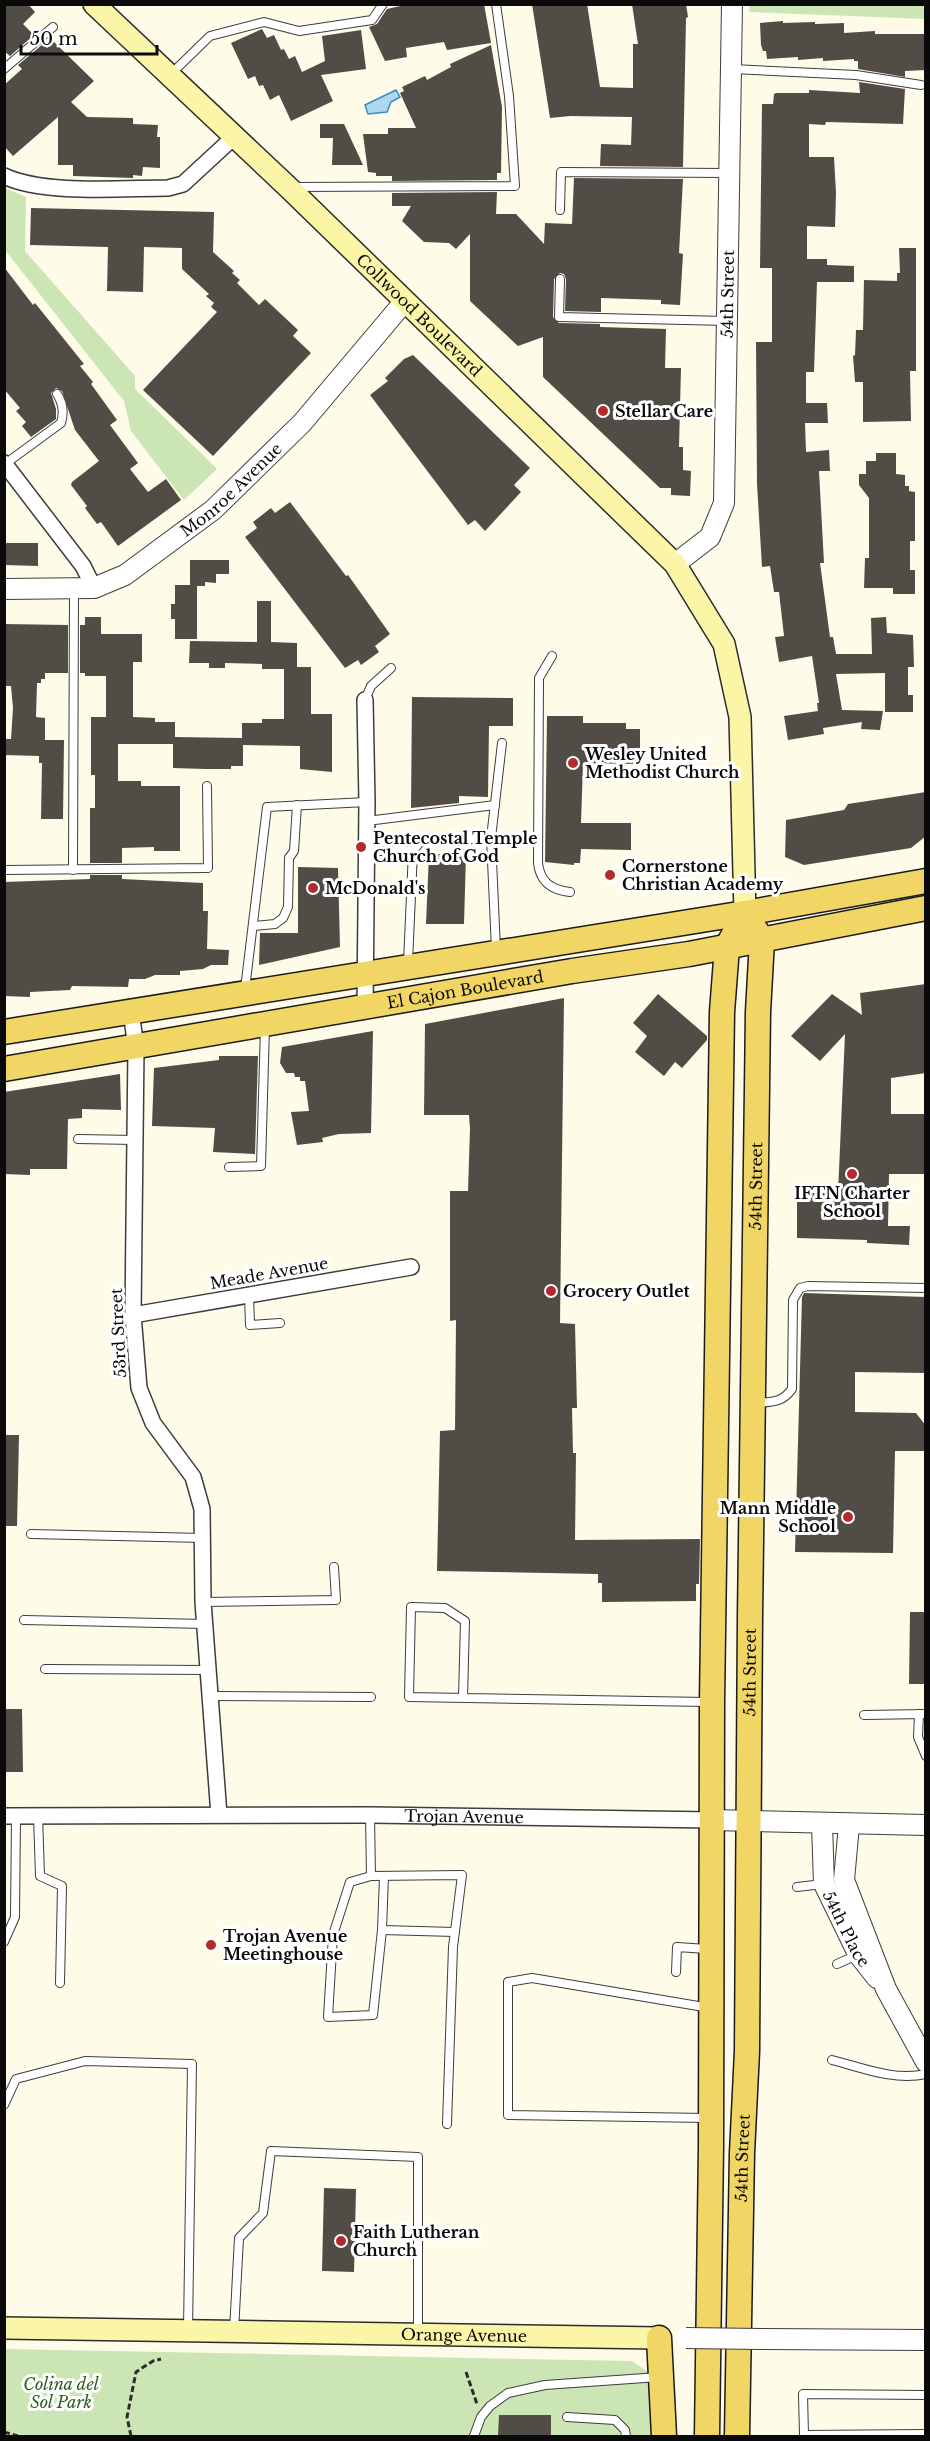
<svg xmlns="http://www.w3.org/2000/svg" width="930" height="2441" viewBox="0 0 930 2441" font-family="'Libre Baskerville',serif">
  <rect width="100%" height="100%" fill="#fefbe9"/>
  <g fill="#cce5b5">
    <path d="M750,4L925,5V19L749,12Z"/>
    <path d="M5,188L26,197L25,251L135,376V389L217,469L184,500L131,431L124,401L5,250Z"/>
    <path d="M5,2349L632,2361L654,2376L659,2436H5Z"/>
  </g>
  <path fill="#b0d7f2" stroke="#3b88c5" stroke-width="1.5" d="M396,90L400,97L391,102L387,112L368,114L365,105Z"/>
  <g fill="#524c47">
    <path d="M4,4H28L35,12L23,24L34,35L10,56L4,51Z"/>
    <path d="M409,4H484L491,43L447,50L444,42L406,48L407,57L385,61L369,27L377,24L387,9Z"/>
    <path d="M532,4H587L600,87L633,88V44H638L632,4H686L688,17L686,18L683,167L600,166L601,144L631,145L632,117L570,116L550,118Z"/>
    <path d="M783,21V23L815,22V24L844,23V33L875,31V34H926V70L905,71V77L858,69V61H854V59L823,61V58L798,60V57L767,59L766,51H763L761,45L760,23Z"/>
    <path d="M262,29L267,38L274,35L281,50L284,49L289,59L295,56L302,72L325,61L322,36L361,30L366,69L321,75L333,101L291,121L279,95L270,100L263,85L259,86L255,76L248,79L231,43Z"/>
    <path d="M54,42L94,81L71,102L87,117L133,118V124L158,125L157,137H160V168L143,167L142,176L133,175V178L73,176V165H58V117L13,156L4,146V85L22,69L18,65L43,44L47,48Z"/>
    <path d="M491,45L502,107L501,173H497V180L392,181V176H376V173L368,172L363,134H388V128H416L400,93L404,91L402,87L425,76L427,80L451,67L450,64Z"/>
    <path d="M859,82L905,89L903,124L826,122L825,125L809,124V157H834L836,193L835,227L807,226V259H827V265L854,266V282H817L814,372H806V403H827L828,423H805L806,452L829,450L830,471H819L824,563H820L830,637H833L836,654H872L871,618L886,617L887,633L913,635L914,667H908V695H913V712H885V673L836,674L842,710L883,711L880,730L861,729L862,722L823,728L824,734L788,740L784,716L818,711L817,703H819L812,656L779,662L775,637L784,636L779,592H774L770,566L762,567L757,484L756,342H772V268H760L762,104H773L774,94L776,93H809V90L860,93Z"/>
    <path d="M320,124H344L363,165H332L333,138H320Z"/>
    <path d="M574,178L683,179L679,253L683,254L680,305L661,304V300L601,298V312L565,311L566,279L564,274L560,273L554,279L553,317L559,323L600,324V327L666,329L665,368H681L679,447H683V470L691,471L690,496L671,495V488H660L543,377V337L518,346L470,301V234L456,249L449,243L424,242L402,221L411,206H392V193L497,192L496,214H516L544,244L545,223L572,224Z"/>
    <path d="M31,208L214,212L213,252L234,271L232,273L240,280L237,283L259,305L265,299L298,330L293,336L311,353L213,456L143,390L217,312L211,307L214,303L206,296L209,294L182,269V248L144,247L143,292L107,291L108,247L30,245Z"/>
    <path d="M899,248H916V371H910L911,421L863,422V382H855L853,356L855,355L856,330H863L864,280L897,281V273H900Z"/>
    <path d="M4,267L33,305L35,303L84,364L80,366L93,382L91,384L117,420L110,425L138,463L130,469L148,492L166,479L181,500L118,546L101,522L97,524L85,508L87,506L71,485L72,482L99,461L75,430L62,391L56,388L51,393L56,409V419L31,437L22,426L26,422L16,411L20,408L4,389Z"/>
    <path d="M413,355L530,468L514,485L521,492L485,531L475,520L468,525L370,395L388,381L385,378L404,359Z"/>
    <path d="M876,453H896V474L905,475V486H909V491L915,492V541H910V570H915V594H893V588H864L865,558H869V498L859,485V474H866V461H876Z"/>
    <path d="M290,502L346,576L348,575L390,634L375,646L379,652L361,665L358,660L345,668L245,537L257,528L253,522L271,508L275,513Z"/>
    <path d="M4,543H38V566L4,565Z"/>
    <path d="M190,560H229V574H216V583L205,582V586H197V639H175V619H171V604H175V585H190Z"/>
    <path d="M257,601H271V642L297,643V667H311V714H332V772L300,769V746L243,745V766H231V769H205L173,768V744H118V781H141V786H180V851H154V847L122,848V863H90V808H95V775H91V717H106V676H85V673H80V625H85V617H101V634H142V662H133V717L155,718V722H175V737L242,738V723H262V719H284V669H262V664L225,663V668H209V663H189L190,641L257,642Z"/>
    <path d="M4,624L68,625V673H45V679H41V683H37L36,717L45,718V740H64L63,819H41L42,763H39V756L4,755V739H11L13,708L11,686H4Z"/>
    <path d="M412,697L513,698V726H489L488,797L459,796V803L411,808Z"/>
    <path d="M547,716H583V723H626V729H640V764L583,763L581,823H631V850L581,849L580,863H574V865L545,862Z"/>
    <path d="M926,792V836L911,848L804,865L785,857L786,820L844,810L848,804Z"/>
    <path d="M429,854H466L464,924H426Z"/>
    <path d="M298,867L338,868L340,947L259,965L260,933H298Z"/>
    <path d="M90,875H122V879L203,883V911H208L207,949L229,950L228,965H211L203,969L180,971V975H155L145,979H129L128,987L72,986L70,990L30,992V997L4,996V882L90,879Z"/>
    <path d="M926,984V1073L891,1078V1114H926V1174H889L888,1226H910L909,1245L867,1243V1240L797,1238V1193H838L845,1034L820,1061L791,1036L832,994L862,1015L860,993Z"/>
    <path d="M658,994L707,1036V1040L682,1068L675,1062L664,1076L635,1052L647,1036L633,1023Z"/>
    <path d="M564,998L560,1323L575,1324L577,1408H572L573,1453H576L575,1540L700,1539L699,1584H696V1601L602,1602V1583H598V1574L437,1571L440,1431L455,1430L456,1320L450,1321V1191H468L470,1129L469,1115H424L425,1024Z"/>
    <path d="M373,1031L371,1133L339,1134L322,1138L323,1142L297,1145L291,1112L309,1111L305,1081H300V1077H295L294,1073H286L280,1063L282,1047Z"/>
    <path d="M219,1056H258L255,1154L213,1152L215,1128L152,1126L154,1068L219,1060Z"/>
    <path d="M120,1074L121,1110L82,1109V1118L68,1119L67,1169H30V1175L4,1174V1092Z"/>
    <path d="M804,1293L926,1297V1373L855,1372V1412L916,1413L926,1426V1451H895L893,1553L795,1552L802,1297Z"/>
    <path d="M4,1435H19L17,1526H4Z"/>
    <path d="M910,1612H926V1684H909Z"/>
    <path d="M4,1709H22L23,1772H4Z"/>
    <path d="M324,2188L356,2189L354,2272L322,2271Z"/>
    <path d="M499,2415H551V2436H498Z"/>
  </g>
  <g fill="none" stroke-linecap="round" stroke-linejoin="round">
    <g stroke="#3d3d3d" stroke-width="10">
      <g id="service">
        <path d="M4,69L53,27"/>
        <path d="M732,69L856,75L921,85"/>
        <path d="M172,73L210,36L264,22L299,31L372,20L383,4"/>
        <path d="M293,187L515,186L509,96L496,4"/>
        <path d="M560,210L561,172L729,173"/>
        <path d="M560,279L559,317L727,321"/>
        <path d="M5,464L61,423C64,413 63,403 57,394"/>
        <path d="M552,656L539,678L538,863C540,882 551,890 570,892"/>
        <path d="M365,700L371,686L391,668"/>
        <path d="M367,821L495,805"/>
        <path d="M491,838L502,743"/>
        <path d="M367,851H413"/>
        <path d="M4,870L208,868L207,786"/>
        <path d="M73,870L74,590"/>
        <path d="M254,926L275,924L283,918L288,907L289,858L294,851L297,805"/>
        <path d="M408,962L413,851L420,842L491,838L496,950"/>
        <path d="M245,989L267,807L367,802"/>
        <path d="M78,1139L135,1140"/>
        <path d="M229,1167L261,1166L265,1027"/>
        <path d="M249,1295L250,1325L280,1323"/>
        <path d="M755,1403C772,1402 782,1403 792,1389L793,1300L800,1288L808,1286L926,1288"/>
        <path d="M31,1534L203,1538"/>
        <path d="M203,1602L336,1600L334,1567"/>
        <path d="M24,1620L205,1624"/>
        <path d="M45,1669L208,1670"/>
        <path d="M210,1696L371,1697"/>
        <path d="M463,1698L465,1621L445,1608L411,1607L409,1697L708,1702"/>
        <path d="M919,1714L918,1737L926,1756"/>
        <path d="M864,1715L926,1714"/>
        <path d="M38,1815L40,1876L62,1886L60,1983"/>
        <path d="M370,1815L371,1876L462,1875L453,1947L447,2124"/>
        <path d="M371,1876L350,1882L333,1935L328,2017L373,2015L382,1930"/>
        <path d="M384,1876L382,1930L455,1932"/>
        <path d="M797,1887L823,1884"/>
        <path d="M4,1942L15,1917L16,1816"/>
        <path d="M837,1964L857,1955"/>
        <path d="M676,1972L677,1947L707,1949"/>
        <path d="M832,2060C863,2068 894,2081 926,2074"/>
        <path d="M4,2105L16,2079L85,2061L192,2064L188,2329"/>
        <path d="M707,2118L508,2115V1982L532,1978L710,2008"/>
        <path d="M234,2331L239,2238L263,2213L271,2151L418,2157V2332"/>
        <path d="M926,2395L803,2394L804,2435L926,2434"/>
        <path d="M567,2417L615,2420L625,2430L626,2436"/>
        <path d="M474,2436L481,2417L490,2406L508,2393L545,2385L659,2377"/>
      </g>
    </g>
    <g stroke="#3d3d3d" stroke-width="18">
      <g id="minor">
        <path d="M4,176C44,195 123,188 168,188L183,184L235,136"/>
        <path d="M4,463L83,566L94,588"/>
        <path d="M365,700L367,802L365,1008"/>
        <path d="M131,1011L136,1048L133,1315L139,1388L153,1423L193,1477L202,1509L203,1602L219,1815"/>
        <path d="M133,1315L411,1267"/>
        <path id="s1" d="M4,1816L370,1815L712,1820"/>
      </g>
    </g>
    <g stroke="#3d3d3d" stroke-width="22">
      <g id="tertiary">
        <path id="s2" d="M675,564L710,537L724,503L732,4"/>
        <path id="s3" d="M4,589L94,588L125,575L213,510L302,423L405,301"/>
        <path d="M712,1820L926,1825"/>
        <path id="s4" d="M822,1824L824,1884L858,1954L877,1978"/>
        <path d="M849,1825L844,1880L886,1989L926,2062"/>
        <path d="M761,2339L926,2340"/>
      </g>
    </g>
    <g stroke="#2c2c2c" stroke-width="24">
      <g id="secondary">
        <path id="s5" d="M94,4L289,188L675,564L724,644L740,717L745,913"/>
        <path id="s6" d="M4,2328L659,2338"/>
      </g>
    </g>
    <g stroke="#1b1b1b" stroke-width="27">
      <g id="primary">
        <path d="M4,1032L745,913L926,881"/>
        <path id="s7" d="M4,1069L572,971L689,954L926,908"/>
        <path d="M659,2338L664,2436"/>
        <path d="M707,2436L711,2146L712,1702L722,1012L727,947L745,913"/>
        <path id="s8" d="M737,2436L742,2153L747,2051L750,1617L758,1012L762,940L745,913"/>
      </g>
    </g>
    <g stroke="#2c2c2c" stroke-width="3" stroke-dasharray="6 3" stroke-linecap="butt">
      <path d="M466,2372L477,2404"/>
      <path d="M4,2432L18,2436"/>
      <path d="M131,2436L127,2417L136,2372L153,2361L161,2359"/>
    </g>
    <use href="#service" stroke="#fff" stroke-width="8"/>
    <use href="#minor" stroke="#fff" stroke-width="15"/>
    <use href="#tertiary" stroke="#fff" stroke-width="20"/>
    <use href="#secondary" stroke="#fbf5a7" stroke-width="21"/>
    <use href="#primary" stroke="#f1d565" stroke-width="24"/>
    <g stroke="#3d3d3d" stroke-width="22" stroke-linecap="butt">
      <path id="tertiary-bridge" d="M686,2338L761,2339"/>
    </g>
    <use href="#tertiary-bridge" stroke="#fff" stroke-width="20"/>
  </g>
  <g fill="#b22b2c" stroke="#fff" stroke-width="2">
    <circle cx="603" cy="411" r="6"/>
    <circle cx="573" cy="763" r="6"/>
    <circle cx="361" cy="847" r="6"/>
    <circle cx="610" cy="875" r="6"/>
    <circle cx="313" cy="888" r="6"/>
    <circle cx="852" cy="1174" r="6"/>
    <circle cx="551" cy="1291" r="6"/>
    <circle cx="848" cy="1517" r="6"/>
    <circle cx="211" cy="1945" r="6"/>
    <circle cx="341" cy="2241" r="6"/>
  </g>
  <g text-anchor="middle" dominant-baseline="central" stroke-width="6" stroke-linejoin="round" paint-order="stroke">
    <g font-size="16" fill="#0a0a0a" stroke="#fff">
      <text stroke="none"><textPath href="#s2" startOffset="290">54th Street</textPath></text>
      <text stroke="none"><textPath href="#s5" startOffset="450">Collwood Boulevard</textPath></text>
      <text stroke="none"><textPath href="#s3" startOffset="260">Monroe Avenue</textPath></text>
      <text stroke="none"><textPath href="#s7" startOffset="468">El Cajon Boulevard</textPath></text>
      <text stroke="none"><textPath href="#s8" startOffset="1250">54th Street</textPath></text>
      <text transform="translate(269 1273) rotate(-10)">Meade Avenue</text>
      <text transform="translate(118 1333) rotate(-93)">53rd Street</text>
      <text stroke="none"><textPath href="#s8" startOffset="764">54th Street</textPath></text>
      <text stroke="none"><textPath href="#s1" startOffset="460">Trojan Avenue</textPath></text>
      <text stroke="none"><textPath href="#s4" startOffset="110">54th Place</textPath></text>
      <text stroke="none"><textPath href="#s8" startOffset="278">54th Street</textPath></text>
      <text stroke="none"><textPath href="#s6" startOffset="460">Orange Avenue</textPath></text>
    </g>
    <g font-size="16" font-weight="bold" fill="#0a0a0a" stroke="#fff" text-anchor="start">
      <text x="615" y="411">Stellar Care</text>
      <text x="585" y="754">Wesley United<tspan x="585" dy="18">Methodist Church</tspan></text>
      <text x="373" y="838">Pentecostal Temple<tspan x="373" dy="18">Church of God</tspan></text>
      <text x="622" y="866">Cornerstone<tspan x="622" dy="18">Christian Academy</tspan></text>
      <text x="325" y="888">McDonald's</text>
      <text x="852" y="1193" text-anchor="middle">IFTN Charter<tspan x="852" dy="18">School</tspan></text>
      <text x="563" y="1291">Grocery Outlet</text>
      <text x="836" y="1508" text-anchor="end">Mann Middle<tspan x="836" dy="18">School</tspan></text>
      <text x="223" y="1936">Trojan Avenue<tspan x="223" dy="18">Meetinghouse</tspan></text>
      <text x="353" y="2232">Faith Lutheran<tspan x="353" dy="18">Church</tspan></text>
    </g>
    <g font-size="16" font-style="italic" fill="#2a5d1f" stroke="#fff">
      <text x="61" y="2384">Colina del<tspan x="61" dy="18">Sol Park</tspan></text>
    </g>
  </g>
  <rect width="930" height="2441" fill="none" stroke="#0a0a0a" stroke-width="12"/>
  <path d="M21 45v9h136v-9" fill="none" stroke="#0a0a0a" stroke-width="3"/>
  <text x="30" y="45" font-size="18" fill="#0a0a0a" stroke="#ffffff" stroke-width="4.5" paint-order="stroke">50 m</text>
</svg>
